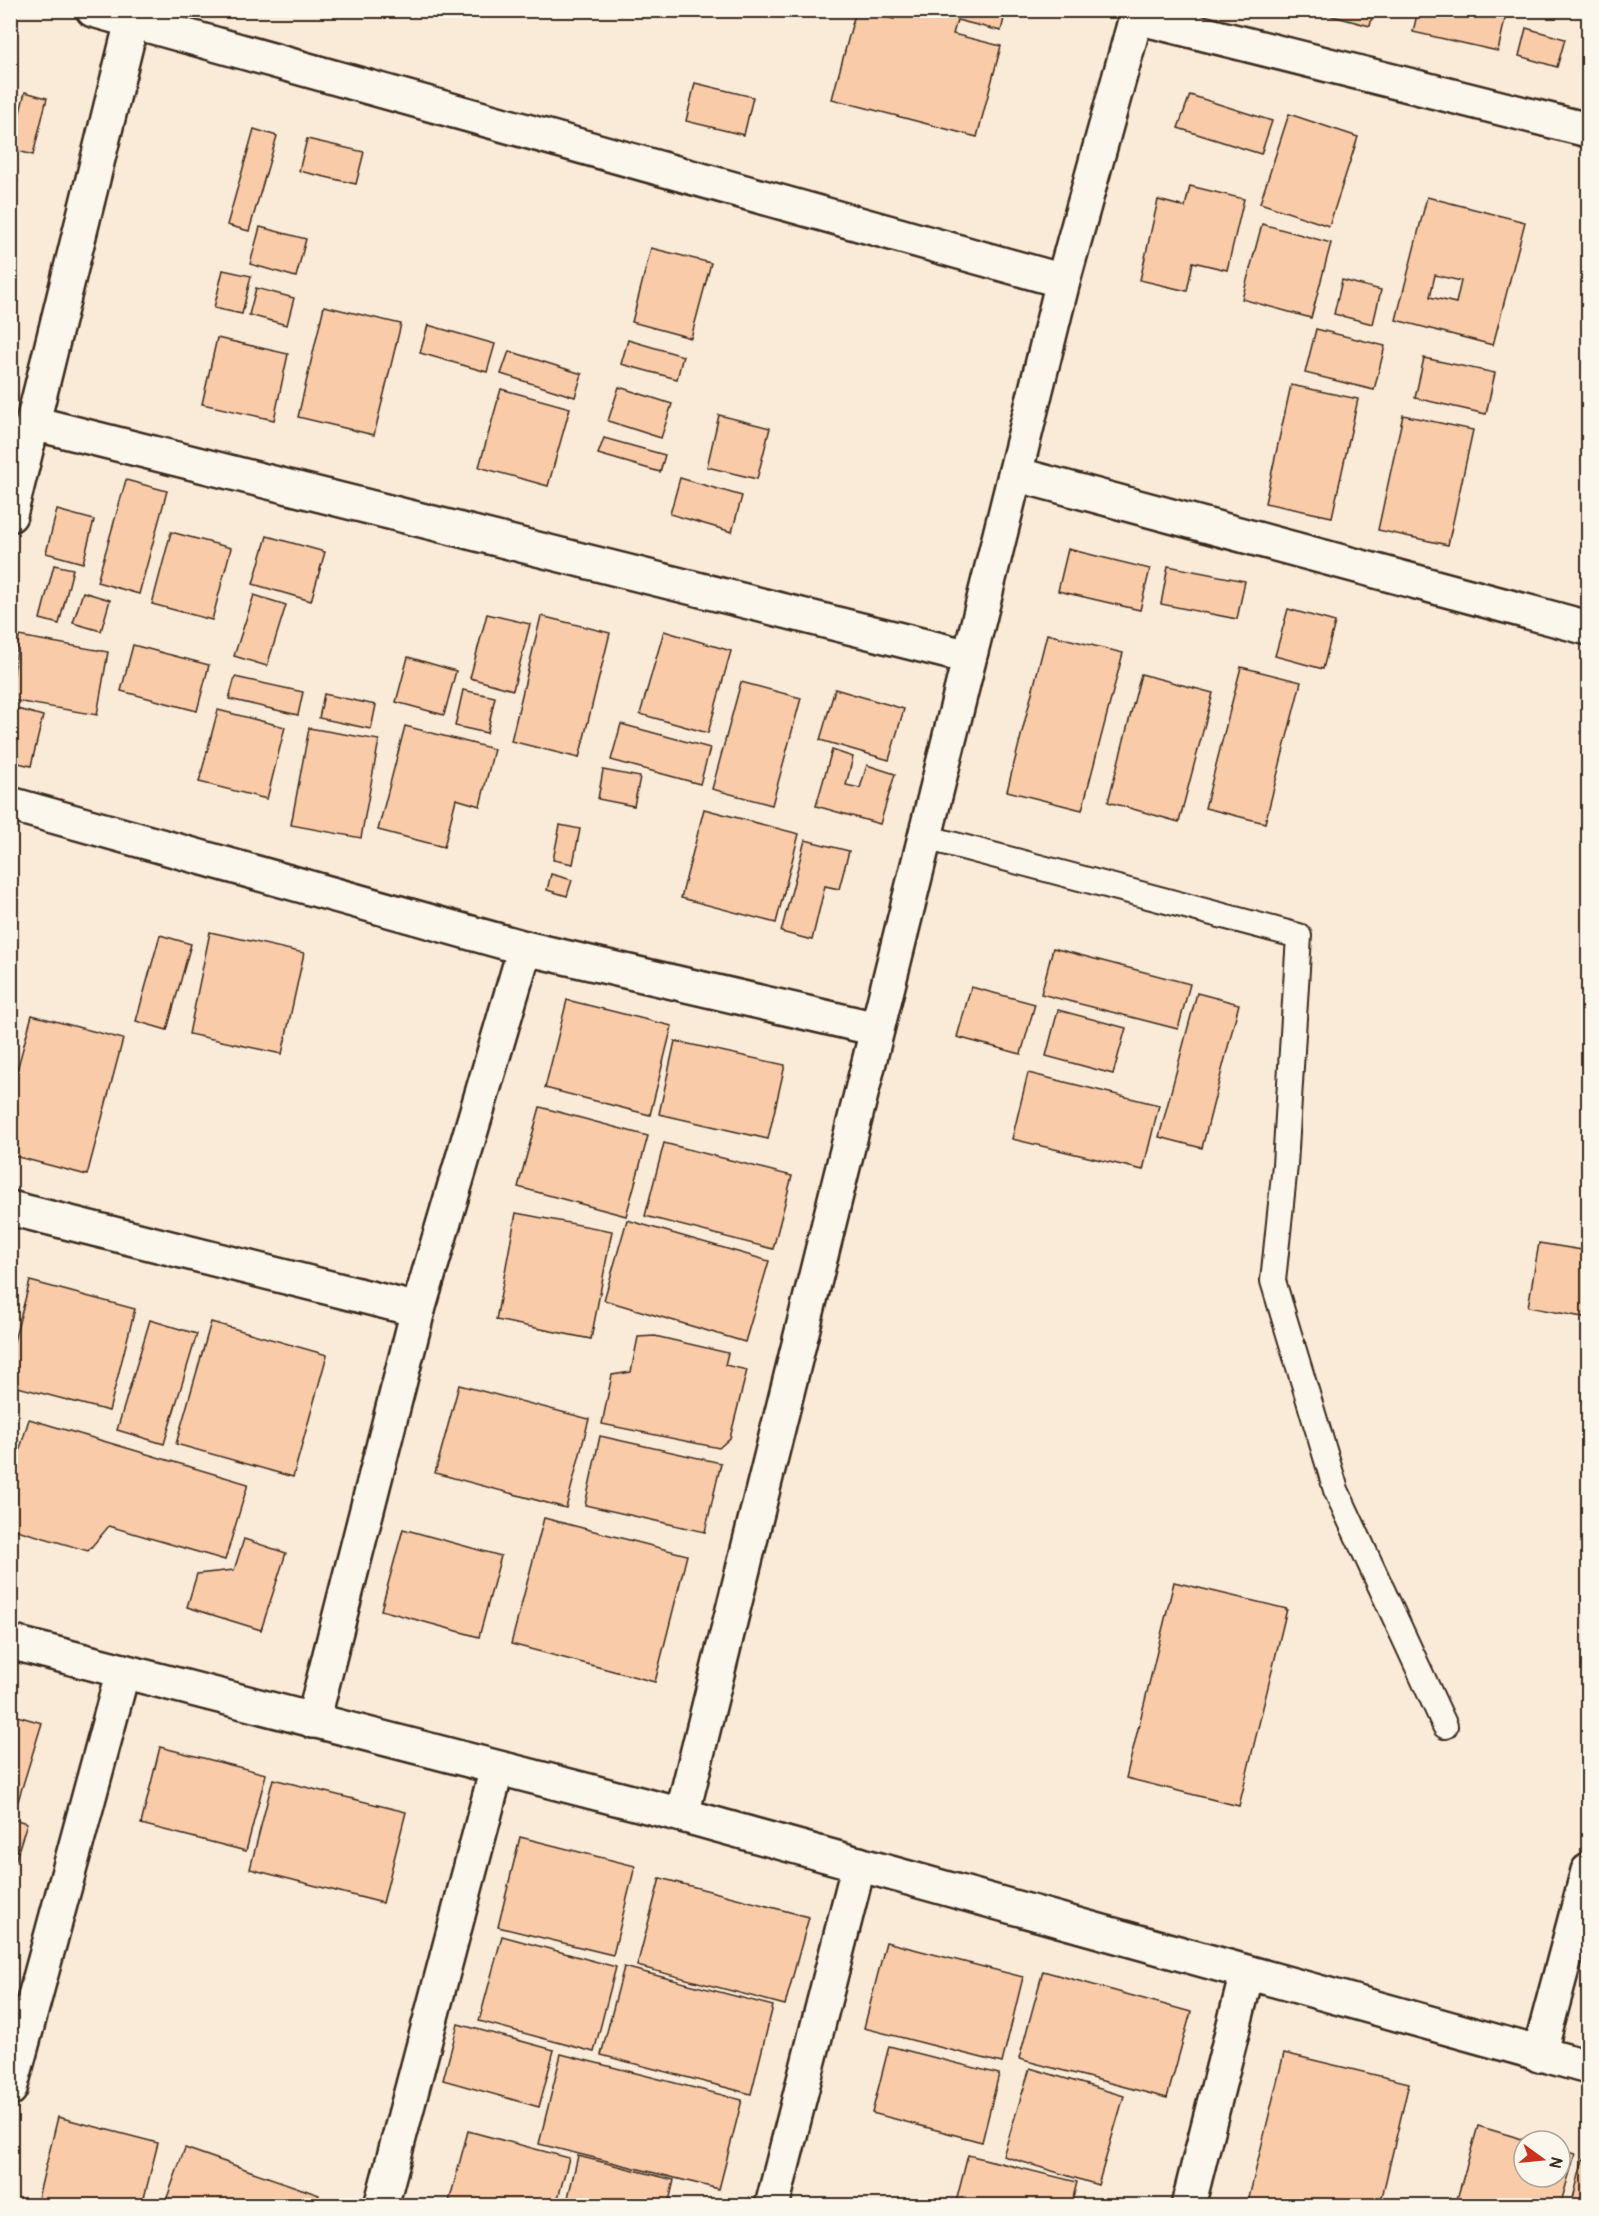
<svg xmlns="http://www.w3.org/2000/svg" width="1599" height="2216" viewBox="0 0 1599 2216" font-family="Pangolin,sans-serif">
  <rect width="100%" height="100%" fill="#faead8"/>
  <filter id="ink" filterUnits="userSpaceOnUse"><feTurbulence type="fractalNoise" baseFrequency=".0167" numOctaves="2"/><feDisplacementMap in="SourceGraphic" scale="12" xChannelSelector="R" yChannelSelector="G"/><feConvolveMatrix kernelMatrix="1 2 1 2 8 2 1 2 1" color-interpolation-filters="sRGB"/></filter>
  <g filter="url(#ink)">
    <g fill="#f9cba8" stroke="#3b2a1e" stroke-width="1.5" fill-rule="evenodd">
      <path d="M856,10L894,19L896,10H1006L1001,31L957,20L953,34L1001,46L977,137L832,99Z"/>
      <path d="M1310,10H1374L1370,26Z"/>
      <path d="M1418,10H1507L1498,51L1413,32Z"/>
      <path d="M1526,28L1565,39L1557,67L1519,56Z"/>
      <path d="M695,83L753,97L744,135L686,121Z"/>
      <path d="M25,92L47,98L33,155L11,149Z"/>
      <path d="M1190,95L1272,121L1261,154L1178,128Z"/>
      <path d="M1289,114L1358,137L1329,226L1260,203Z"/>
      <path d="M254,129L277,136L249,231L227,225Z"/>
      <path d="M307,139L364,152L356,184L299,171Z"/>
      <path d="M10,179L18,181L10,211Z"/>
      <path d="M1190,186L1244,199L1227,270L1193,262L1187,291L1140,280L1158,200L1185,207Z"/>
      <path d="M1427,197L1525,222L1493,345L1396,320ZM1435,275L1461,281L1456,303L1430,297Z"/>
      <path d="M1262,224L1331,243L1311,318L1242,299Z"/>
      <path d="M260,227L306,239L296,277L250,264Z"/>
      <path d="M651,248L711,263L691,338L632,322Z"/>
      <path d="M223,270L251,276L242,314L214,308Z"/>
      <path d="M1342,280L1381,290L1373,324L1334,314Z"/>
      <path d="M256,288L294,298L287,325L249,315Z"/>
      <path d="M324,306L401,324L374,435L298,417Z"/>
      <path d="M428,325L495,344L487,372L420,353Z"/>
      <path d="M1316,329L1385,346L1374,390L1305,373Z"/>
      <path d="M217,338L288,354L274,420L202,404Z"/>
      <path d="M628,340L683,356L677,379L621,364Z"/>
      <path d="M509,351L582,374L575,397L501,374Z"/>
      <path d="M1424,358L1495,373L1486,414L1415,398Z"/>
      <path d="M1291,385L1358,399L1332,517L1265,503Z"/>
      <path d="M619,387L672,404L661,438L608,421Z"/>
      <path d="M501,389L570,408L548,486L479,467Z"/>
      <path d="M719,415L770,428L757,479L707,467Z"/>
      <path d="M1403,415L1473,430L1448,545L1378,530Z"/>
      <path d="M604,438L665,455L660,472L598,454Z"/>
      <path d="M680,478L742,496L732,532L670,514Z"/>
      <path d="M126,480L167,491L139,594L97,582Z"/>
      <path d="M57,510L94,520L83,563L46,553Z"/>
      <path d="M171,532L231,548L212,620L152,604Z"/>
      <path d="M267,536L325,552L311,601L253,584Z"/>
      <path d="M1068,549L1150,569L1140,610L1058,591Z"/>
      <path d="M54,565L73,569L59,624L40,619Z"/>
      <path d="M1168,566L1245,581L1237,619L1161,604Z"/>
      <path d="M83,592L110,600L101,631L73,623Z"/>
      <path d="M254,595L286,605L267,666L234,656Z"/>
      <path d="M1288,609L1335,622L1323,669L1275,656Z"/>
      <path d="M487,614L530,624L513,690L470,678Z"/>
      <path d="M541,616L610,633L579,758L511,741Z"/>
      <path d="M664,631L731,651L708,733L640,714Z"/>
      <path d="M1047,634L1123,653L1082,810L1007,791Z"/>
      <path d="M19,636L108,652L97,715L10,700Z"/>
      <path d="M133,645L209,665L197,711L121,691Z"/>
      <path d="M408,657L456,671L444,715L396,702Z"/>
      <path d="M1241,667L1301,682L1265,823L1205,808Z"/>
      <path d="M1141,674L1213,693L1179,822L1108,802Z"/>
      <path d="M235,677L303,692L298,715L229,699Z"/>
      <path d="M741,682L801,698L772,805L712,789Z"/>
      <path d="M835,689L904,709L889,760L820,740Z"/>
      <path d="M463,690L495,697L487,733L455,726Z"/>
      <path d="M324,694L376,705L371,729L319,718Z"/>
      <path d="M14,708L43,716L31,766L10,761V721Z"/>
      <path d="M218,710L285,727L267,799L199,782Z"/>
      <path d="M621,724L710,748L700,784L611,760Z"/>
      <path d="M405,726L494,749L480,806L456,799L444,847L378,830Z"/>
      <path d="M309,728L379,740L361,838L291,825Z"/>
      <path d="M832,750L853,757L846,785L860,788L867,765L895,774L880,824L816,806Z"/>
      <path d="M603,770L640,777L634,806L598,799Z"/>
      <path d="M704,809L799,834L776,923L681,898Z"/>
      <path d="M560,825L580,829L573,864L553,860Z"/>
      <path d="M805,840L849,851L839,889L825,886L812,940L781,932Z"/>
      <path d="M551,874L572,880L567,896L547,890Z"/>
      <path d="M210,932L304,953L282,1054L189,1034Z"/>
      <path d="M160,935L191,944L167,1030L136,1021Z"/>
      <path d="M1053,948L1190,984L1178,1029L1041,994Z"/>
      <path d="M971,987L1035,1004L1021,1054L957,1037Z"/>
      <path d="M1197,993L1239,1004L1202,1148L1159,1137Z"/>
      <path d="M567,1000L672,1026L650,1115L545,1088Z"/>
      <path d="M1058,1010L1126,1028L1113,1074L1046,1056Z"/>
      <path d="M32,1015L123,1039L87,1175L10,1155V1096Z"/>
      <path d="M675,1041L785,1065L768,1139L659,1114Z"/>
      <path d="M1028,1073L1159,1105L1143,1170L1012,1139Z"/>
      <path d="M540,1107L648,1136L626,1216L518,1187Z"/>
      <path d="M664,1143L792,1176L773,1249L645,1216Z"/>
      <path d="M516,1213L612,1231L591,1339L496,1320Z"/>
      <path d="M627,1220L769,1261L745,1342L604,1300Z"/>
      <path d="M1539,1243L1588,1251V1318L1528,1307Z"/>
      <path d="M30,1281L135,1309L109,1411L10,1385V1356Z"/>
      <path d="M150,1320L197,1334L164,1444L117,1430Z"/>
      <path d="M211,1322L327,1355L293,1477L176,1444Z"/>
      <path d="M655,1336L728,1353L725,1365L747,1370L730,1438L719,1448L602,1424L612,1375L631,1372L638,1337Z"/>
      <path d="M459,1385L589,1419L566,1508L435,1473Z"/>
      <path d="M29,1419L248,1484L225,1560L109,1526L88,1551L10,1528V1482Z"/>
      <path d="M600,1436L721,1463L705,1532L585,1505Z"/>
      <path d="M544,1518L687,1555L655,1682L511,1644Z"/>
      <path d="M403,1529L501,1556L479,1637L381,1610Z"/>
      <path d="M244,1539L286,1553L261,1630L187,1607L197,1574L234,1570Z"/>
      <path d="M1174,1582L1287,1609L1239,1806L1126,1778Z"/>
      <path d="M10,1714L42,1723L18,1801L10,1799Z"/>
      <path d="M160,1747L266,1774L246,1851L141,1824Z"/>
      <path d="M273,1779L406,1812L383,1903L250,1869Z"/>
      <path d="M10,1818L27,1823L10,1877Z"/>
      <path d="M520,1837L635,1866L613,1955L498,1927Z"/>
      <path d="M660,1878L809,1917L785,2005L637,1966Z"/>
      <path d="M502,1936L616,1967L594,2052L479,2021Z"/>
      <path d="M886,1942L1023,1977L1002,2063L864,2028Z"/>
      <path d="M624,1967L773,2006L751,2094L601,2055Z"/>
      <path d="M1043,1971L1191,2012L1167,2098L1019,2059Z"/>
      <path d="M458,2024L554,2050L539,2107L443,2080Z"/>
      <path d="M889,2046L999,2074L982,2142L872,2113Z"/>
      <path d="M1284,2053L1409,2083L1380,2206H1247Z"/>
      <path d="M561,2054L742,2100L719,2189L539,2144Z"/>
      <path d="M1030,2068L1124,2096L1098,2185L1003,2156Z"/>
      <path d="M58,2117L158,2143L142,2206H36Z"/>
      <path d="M1478,2126L1529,2141H1524V2177H1560V2150L1575,2154L1560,2206H1455Z"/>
      <path d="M468,2131L569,2158L556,2206H448Z"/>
      <path d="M185,2148L319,2195L315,2206H164Z"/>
      <path d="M968,2155L1077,2182L1071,2206H955Z"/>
      <path d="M578,2156L674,2180L668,2206H566Z"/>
      <path d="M1583,2159L1588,2160V2206H1571Z"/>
    </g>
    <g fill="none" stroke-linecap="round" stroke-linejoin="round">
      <g stroke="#3b2a1e" stroke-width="28">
        <path id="lane" d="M925,837L1299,936L1285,1165L1273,1281L1336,1490L1445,1726"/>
      </g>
      <g stroke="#3b2a1e" stroke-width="38">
        <g id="street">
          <path d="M93,10L1063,281"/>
          <path d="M1137,17L1588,130"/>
          <path d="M33,423L969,657"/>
          <path d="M1015,474L1588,628"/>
          <path d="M10,515L132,21"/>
          <path d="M10,804L525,948L877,1029"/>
          <path d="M10,1208L418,1310"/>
          <path d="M10,1642L682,1815L1588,2067"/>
          <path d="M313,1721L418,1310L525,948"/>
          <path d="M682,1815L1063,281L1138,10"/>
          <path d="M1539,2055L1588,1871"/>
          <path d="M10,2089L123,1671"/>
          <path d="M381,2206L497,1768"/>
          <path d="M772,2206L859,1864"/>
          <path d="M1188,2206L1247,1973"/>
        </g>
      </g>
      <use href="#lane" stroke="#fbf7ec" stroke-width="24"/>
      <use href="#street" stroke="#fbf7ec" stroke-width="33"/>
    </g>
  </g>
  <rect width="1599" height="2216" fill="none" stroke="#fbf7ec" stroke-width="36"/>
  <rect x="18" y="18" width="1563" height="2180" fill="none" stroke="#3b2a1e" stroke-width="2" filter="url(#ink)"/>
  <g transform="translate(1542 2159) rotate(105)"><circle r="28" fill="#fbf7ec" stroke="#aea59a" stroke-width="1.5"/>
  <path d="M0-4.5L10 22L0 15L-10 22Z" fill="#c8321e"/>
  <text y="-9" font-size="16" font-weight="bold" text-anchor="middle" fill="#3b2a1e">N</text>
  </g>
</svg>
